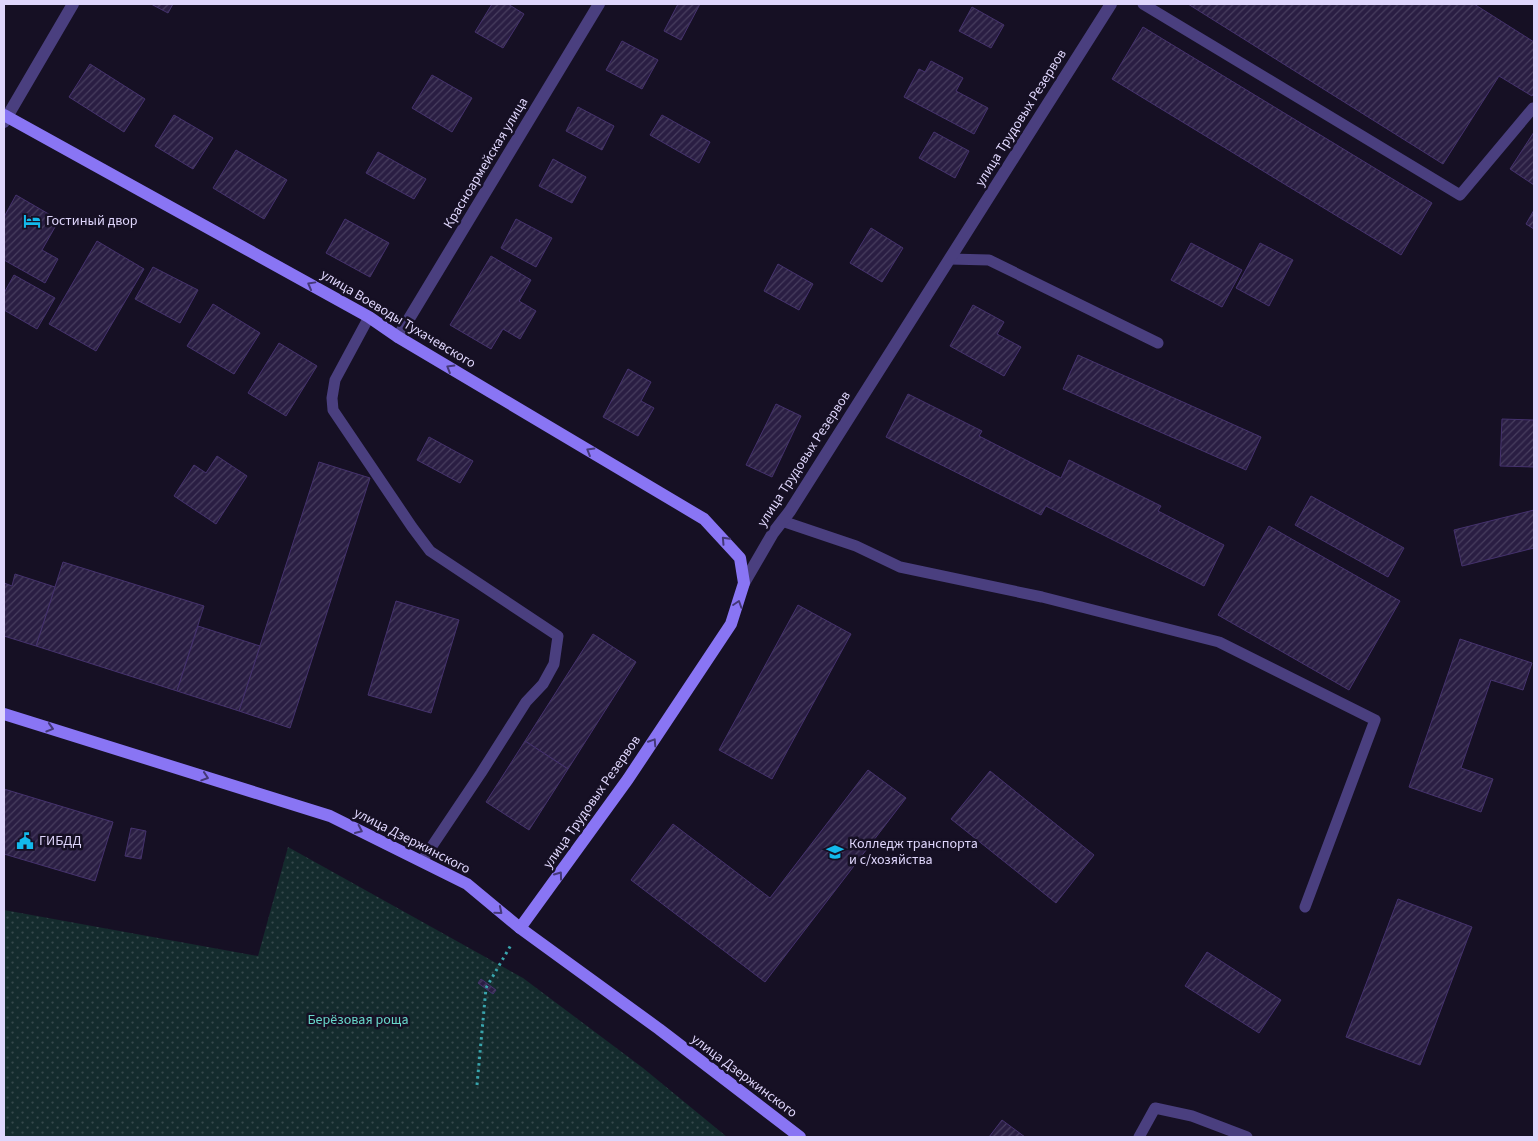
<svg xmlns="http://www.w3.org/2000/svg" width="1538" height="1141" viewBox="0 0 1538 1141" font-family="'Source Sans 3',sans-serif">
  <defs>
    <pattern id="green-dots" width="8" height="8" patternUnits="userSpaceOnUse" patternTransform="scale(1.25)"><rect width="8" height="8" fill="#142b2d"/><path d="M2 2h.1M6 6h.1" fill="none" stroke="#36494c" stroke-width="1.8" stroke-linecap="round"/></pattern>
    <pattern id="building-hatch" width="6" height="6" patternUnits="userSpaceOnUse" patternTransform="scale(1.25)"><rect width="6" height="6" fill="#2a1e43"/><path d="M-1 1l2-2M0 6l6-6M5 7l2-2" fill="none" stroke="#483e5f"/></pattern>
  </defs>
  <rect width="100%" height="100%" fill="#161024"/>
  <path fill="url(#green-dots)" d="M288,847L523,978L643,1068L727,1137H4V910L258,956Z"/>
  <g fill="url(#building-hatch)" stroke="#45326d">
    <path d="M151,4H173L168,13Z"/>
    <path d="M492,4H508L524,14L503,48L475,32Z"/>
    <path d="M678,4H700L681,40L664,31Z"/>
    <path d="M1188,4H1474L1534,42V93L1532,96L1499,76L1443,164Z"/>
    <path d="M972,7L1004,25L991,48L959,31Z"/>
    <path d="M1143,27L1432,203L1401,255L1112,79Z"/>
    <path d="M622,41L658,60L642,89L606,70Z"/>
    <path d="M931,61L963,78L956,91L988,108L974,134L904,97L919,69L925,72Z"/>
    <path d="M90,64L145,99L124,132L69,97Z"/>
    <path d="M432,75L472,98L452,132L412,108Z"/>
    <path d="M578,107L614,126L602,150L566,131Z"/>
    <path d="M174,115L213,138L193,169L155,146Z"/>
    <path d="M662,115L710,142L699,163L650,135Z"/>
    <path d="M934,132L969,151L955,178L919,158Z"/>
    <path d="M1534,132V185L1510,169Z"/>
    <path d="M236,150L287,180L264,219L213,188Z"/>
    <path d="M378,152L426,179L414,199L366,173Z"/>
    <path d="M553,159L586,177L572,203L539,186Z"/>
    <path d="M16,195L59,220L42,250L58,259L45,283L4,260V217Z"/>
    <path d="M1534,210V229L1526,224Z"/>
    <path d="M345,219L389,243L370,277L326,253Z"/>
    <path d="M516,219L552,238L536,267L501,248Z"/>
    <path d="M871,228L903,248L882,282L850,263Z"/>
    <path d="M97,241L144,269L96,351L49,324Z"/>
    <path d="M1191,243L1242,270L1222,307L1171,280Z"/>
    <path d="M1260,243L1293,260L1269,306L1236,288Z"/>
    <path d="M491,256L531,280L519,301L536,311L520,339L503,329L491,349L450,325Z"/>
    <path d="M778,264L813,284L799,310L764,291Z"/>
    <path d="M153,267L198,290L180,323L135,299Z"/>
    <path d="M14,275L55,298L37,329L4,310V293Z"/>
    <path d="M213,304L260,333L234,374L187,346Z"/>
    <path d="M973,305L1004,322L997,334L1021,347L1004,376L950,346Z"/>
    <path d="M279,343L317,366L286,416L248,393Z"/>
    <path d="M1078,355L1261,437L1246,470L1063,389Z"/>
    <path d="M628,369L651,382L641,401L654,408L638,436L603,417Z"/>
    <path d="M908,394L982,431L979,436L1061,478L1069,460L1161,506L1158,511L1224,545L1204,586L1046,506L1041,515L886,437Z"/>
    <path d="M776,404L801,416L772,477L746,465Z"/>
    <path d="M1502,419L1534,420V467L1500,466Z"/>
    <path d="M429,437L473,461L460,483L417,460Z"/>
    <path d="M217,456L247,476L216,524L174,496L194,465L206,473Z"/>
    <path d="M319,462L370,478L290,728L239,711Z"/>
    <path d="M1311,496L1404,548L1388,577L1295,525Z"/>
    <path d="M1534,510V548L1462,566L1454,530Z"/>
    <path d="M1269,526L1400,601L1349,690L1218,615Z"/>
    <path d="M63,562L204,606L177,691L36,646Z"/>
    <path d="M15,574L55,587L36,646L4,636V583L12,586Z"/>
    <path d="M396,601L459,620L431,713L368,695Z"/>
    <path d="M798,605L851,634L772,779L719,750Z"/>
    <path d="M198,626L260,646L239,711L177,691Z"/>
    <path d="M593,634L636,662L568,769L525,741Z"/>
    <path d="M1460,639L1532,663L1523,690L1491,680L1461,768L1493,779L1481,812L1409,787Z"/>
    <path d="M525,741L568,769L529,830L486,802Z"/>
    <path d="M868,770L906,798L765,982L631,880L673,824L770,898Z"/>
    <path d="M990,771L1094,855L1056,903L951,819Z"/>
    <path d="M4,789L113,822L95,881L4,854Z"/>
    <path d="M131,828L146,831L141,859L125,856Z"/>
    <path d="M1398,899L1472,927L1420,1065L1346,1037Z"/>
    <path d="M1207,952L1281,1000L1259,1033L1185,986Z"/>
    <path d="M481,979L496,990L493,994L478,983Z"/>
    <path d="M1002,1120L1025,1137H989Z"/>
  </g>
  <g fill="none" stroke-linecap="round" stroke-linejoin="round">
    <path stroke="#39a5ad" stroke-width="3" stroke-dasharray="2.5 4" stroke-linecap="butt" d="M477,1085L486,988L511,945"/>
    <g stroke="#4a3f7f" stroke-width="11">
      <path d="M1143,4L1460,195L1533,108"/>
      <path d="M950,259L989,260L1158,343"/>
      <path d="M369,317L335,380L332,398L333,410L412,527L430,551L558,636L554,664L543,684L526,702L481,773L422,861"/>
      <path d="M782,521L856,546L900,567L1042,597L1219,642L1375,720L1305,907"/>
      <path d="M1139,1137L1155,1108L1192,1116L1247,1137"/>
    </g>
    <g stroke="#4a3f7f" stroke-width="12">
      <path d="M4,122L73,4"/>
      <path d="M398,337L599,4"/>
      <path d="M744,583L773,533L790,511L1111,4"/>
    </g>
    <g stroke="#8975f4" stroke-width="12">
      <path d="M4,115L369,317L398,337L704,519L740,558L744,583L731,624L628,779L520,928"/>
      <path d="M4,714L330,816L467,884L520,928L659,1029L800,1137"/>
    </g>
  </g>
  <defs><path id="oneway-chevron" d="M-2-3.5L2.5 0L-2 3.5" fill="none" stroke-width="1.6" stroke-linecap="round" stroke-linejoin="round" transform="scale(1.25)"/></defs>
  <g stroke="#443877">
    <use href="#oneway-chevron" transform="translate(311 285) rotate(-151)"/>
    <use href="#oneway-chevron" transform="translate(450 368) rotate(-149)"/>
    <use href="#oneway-chevron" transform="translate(590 451) rotate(-149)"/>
    <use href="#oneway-chevron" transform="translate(725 540) rotate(-133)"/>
    <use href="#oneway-chevron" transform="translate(738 604) rotate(-72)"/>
    <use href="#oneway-chevron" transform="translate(50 728) rotate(17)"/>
    <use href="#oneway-chevron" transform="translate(653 742) rotate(-57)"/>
    <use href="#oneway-chevron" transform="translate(205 777) rotate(18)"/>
    <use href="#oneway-chevron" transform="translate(359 830) rotate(25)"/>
    <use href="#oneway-chevron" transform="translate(559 875) rotate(-54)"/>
    <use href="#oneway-chevron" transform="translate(499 911) rotate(40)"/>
  </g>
  <defs>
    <g id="hotel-bare" transform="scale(1.35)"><path d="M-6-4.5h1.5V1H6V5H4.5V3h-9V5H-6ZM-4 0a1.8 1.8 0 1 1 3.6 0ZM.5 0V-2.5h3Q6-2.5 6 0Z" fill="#13b9eb" stroke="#161024" stroke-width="2.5" paint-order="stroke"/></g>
    <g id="civic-bare" transform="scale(1.35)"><path d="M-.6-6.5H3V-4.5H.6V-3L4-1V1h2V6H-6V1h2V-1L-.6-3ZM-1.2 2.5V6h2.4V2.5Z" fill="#13b9eb" stroke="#161024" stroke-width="2.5" paint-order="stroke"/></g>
    <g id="university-bare" transform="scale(1.35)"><path d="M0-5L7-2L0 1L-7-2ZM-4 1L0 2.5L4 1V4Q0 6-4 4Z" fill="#13b9eb" stroke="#161024" stroke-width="2.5" paint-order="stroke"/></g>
  </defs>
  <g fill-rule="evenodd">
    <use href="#hotel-bare" x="32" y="221"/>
    <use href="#civic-bare" x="25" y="841"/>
    <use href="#university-bare" x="835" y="852"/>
  </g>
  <g text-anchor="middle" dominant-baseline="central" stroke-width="5" stroke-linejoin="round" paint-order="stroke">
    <g font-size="14" fill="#dfd6fc" stroke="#161024">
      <text transform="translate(1021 118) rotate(-58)">улица Трудовых Резервов</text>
      <text transform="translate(486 163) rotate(-59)">Красноармейская улица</text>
      <text transform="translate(398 319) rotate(31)">улица Воеводы Тухачевского</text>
      <text transform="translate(804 459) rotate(-57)">улица Трудовых Резервов</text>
      <text transform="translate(592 802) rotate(-55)">улица Трудовых Резервов</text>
      <text transform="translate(412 841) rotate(27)">улица Дзержинского</text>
      <text transform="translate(744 1076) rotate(37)">улица Дзержинского</text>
    </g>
    <g font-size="14" fill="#dfd6fc" stroke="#161024" text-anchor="start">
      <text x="46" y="221">Гостиный двор</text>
      <text x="39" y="841">ГИБДД</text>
      <text x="849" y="844">Колледж транспорта<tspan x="849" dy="16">и с/хозяйства</tspan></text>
    </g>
    <g font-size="14" fill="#68d6c9" stroke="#161024">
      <text x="358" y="1020">Берёзовая роща</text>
    </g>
  </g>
  <rect width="1538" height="1141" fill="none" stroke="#dfd6fc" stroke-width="10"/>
</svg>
